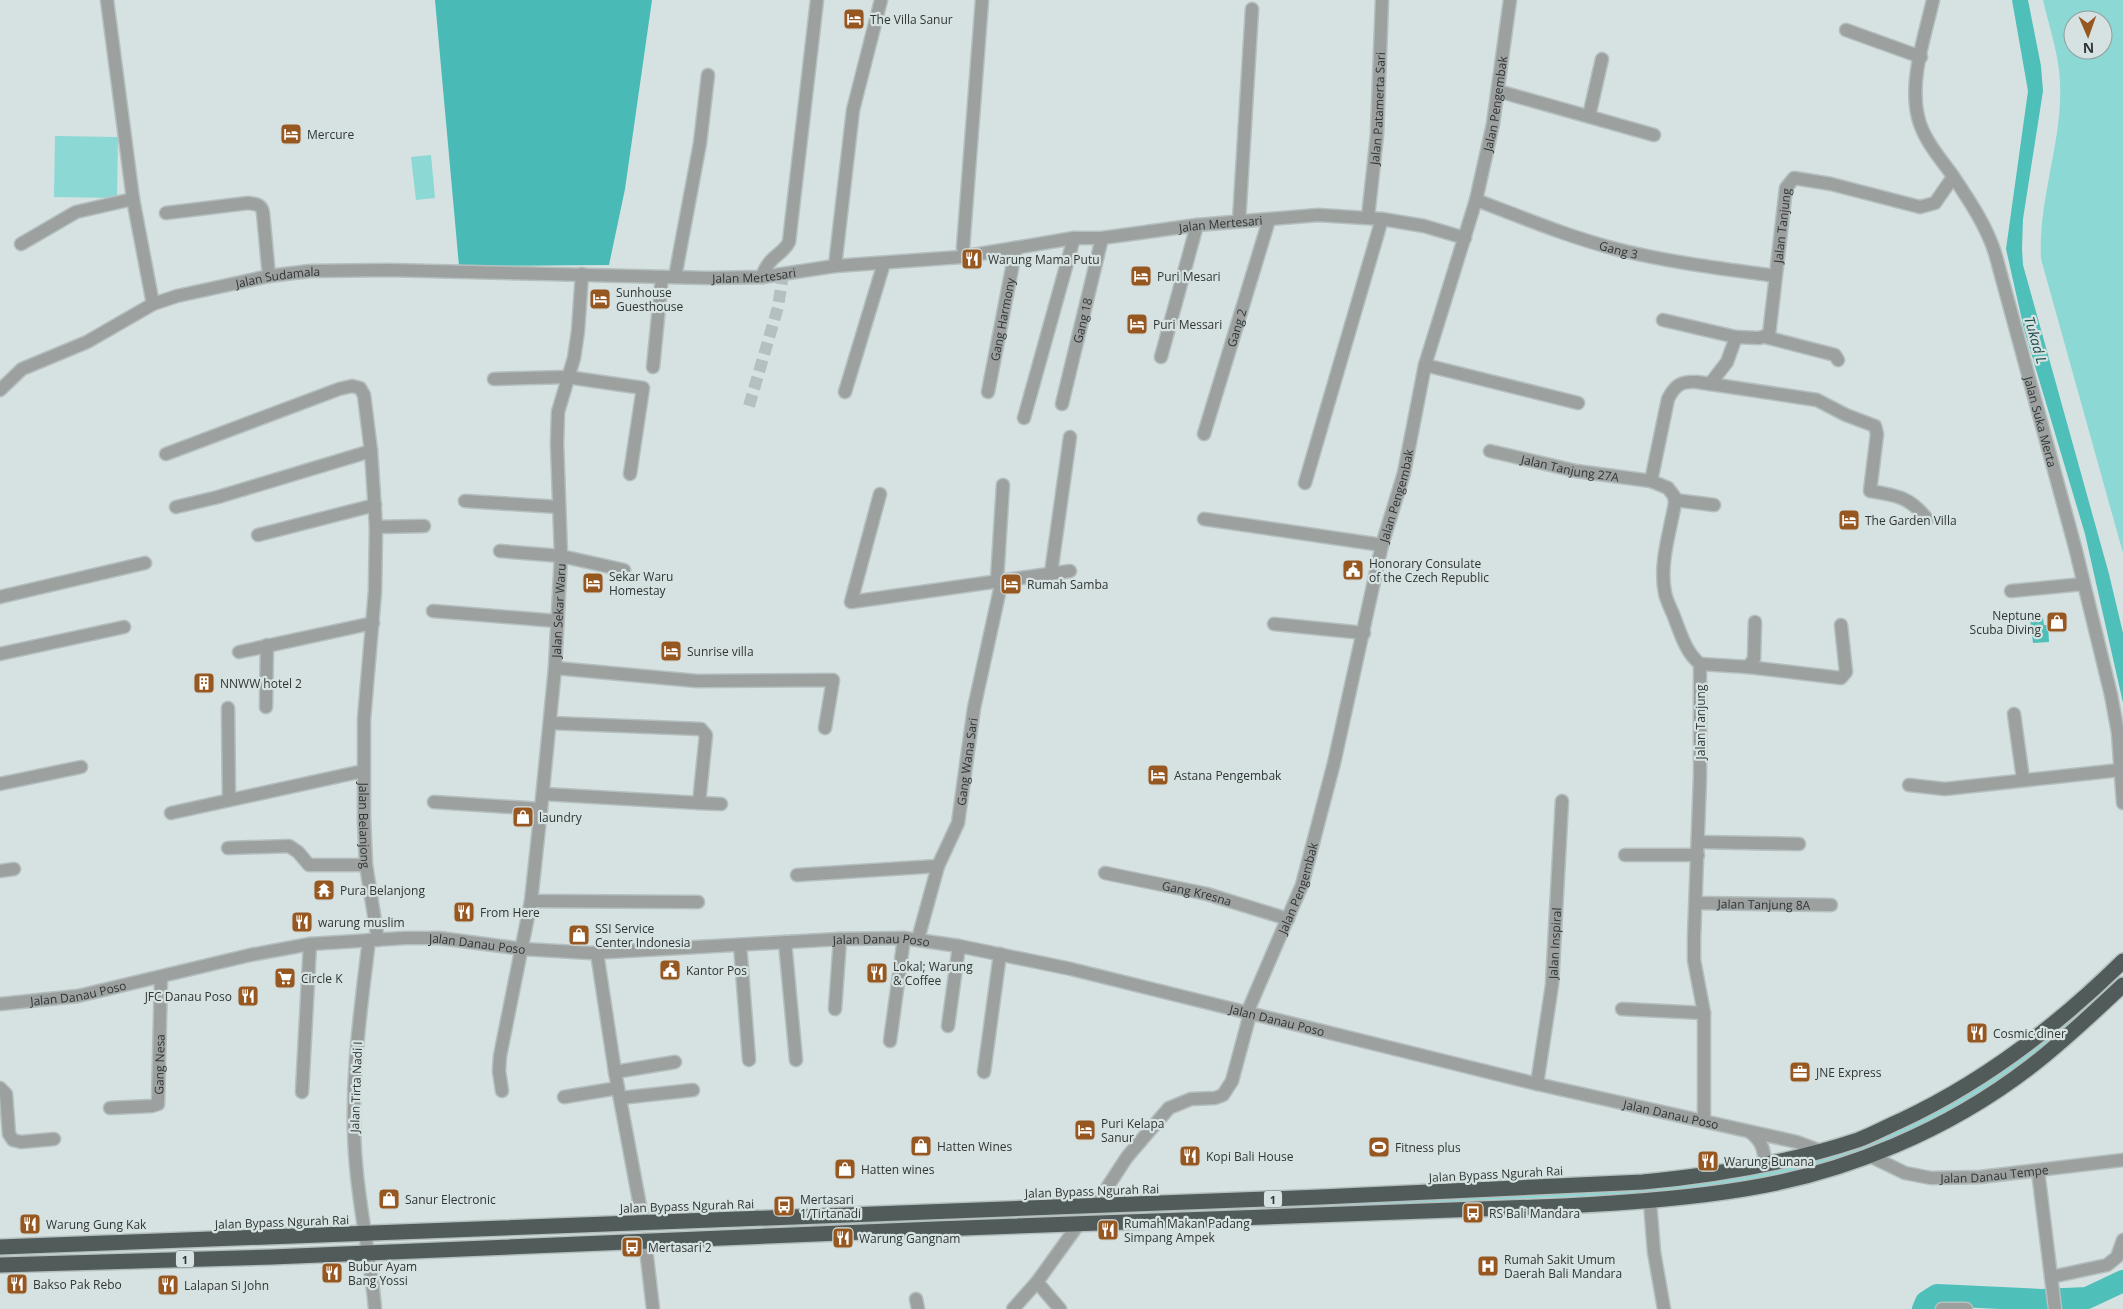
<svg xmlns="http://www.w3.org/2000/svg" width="2123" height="1309" viewBox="0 0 2123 1309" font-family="'Open Sans',sans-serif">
  <rect width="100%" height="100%" fill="#d6e2e1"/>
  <g fill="#8cd8d4" fill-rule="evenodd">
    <path d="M2043,0H2123V553L2041,259C2038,198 2063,141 2060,82C2059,55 2049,26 2043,0ZM2073,20H2103V50H2073Z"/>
    <path d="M55,136L118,137L117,198L54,197Z"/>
    <path d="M431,155L435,198L416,200L411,157Z"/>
    <path d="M2115,978L2118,979C2021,1083 1889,1156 1750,1181C1662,1196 1571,1196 1483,1200C1436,1202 1389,1205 1342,1207C1320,1208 1296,1212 1274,1209V1205L1656,1187C1735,1179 1814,1165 1888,1135C1940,1114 1991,1082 2035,1048C2063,1027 2089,1002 2115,978Z"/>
  </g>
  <path fill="#49bab5" d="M435,0H652L625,189L609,265L459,266Z"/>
  <g fill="#4fbfba">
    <path d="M2012,0H2028L2041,66L2043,91L2023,219L2022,249L2023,265L2109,574L2123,633V703L2085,534L2024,329L2006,249L2028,91Z"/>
    <path d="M2043,618L2044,625H2048L2049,642L2033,643L2030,619Z"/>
  </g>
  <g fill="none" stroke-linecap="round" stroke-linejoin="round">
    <path stroke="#4fbfba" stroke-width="22" d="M1923,1309L1926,1302L1937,1295L2042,1300L2087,1298L2123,1281"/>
    <path stroke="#b5bfbf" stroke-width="12" stroke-dasharray="12 6" stroke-linecap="butt" d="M749,406L778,307L783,274"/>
    <g stroke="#b5bfbf" stroke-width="15">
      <g id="minor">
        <path d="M107,0L133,199L153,304"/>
        <path id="s1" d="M1933,0C1925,36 1909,80 1918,117C1923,139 1940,158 1953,176C1969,200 1986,225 1995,253L2075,547L2111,695L2118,733L2123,803"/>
        <path d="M1846,30L1921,57"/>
        <path d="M1498,91L1654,135"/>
        <path d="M1589,116L1602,59"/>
        <path id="s2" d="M1476,200C1524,218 1571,238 1620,250C1669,262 1718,268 1768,275"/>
        <path d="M166,213L248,203C255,204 262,204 263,213L269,276"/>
        <path id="s3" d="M1368,217L1377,135L1382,0"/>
        <path d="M1239,221L1252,9"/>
        <path d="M21,244L76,212L133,199"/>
        <path d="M963,248L982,0"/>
        <path d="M835,266L853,110L881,0"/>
        <path d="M675,277L700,143L708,75"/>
        <path d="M762,277C769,255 782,256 789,242L817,0"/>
        <path d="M1663,320L1736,337"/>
        <path d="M1765,337L1835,355L1838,360"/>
        <path d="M1161,357L1197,225"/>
        <path d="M1425,365L1578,403"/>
        <path d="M653,367L662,277"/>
        <path d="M494,379L567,377L643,388L630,474"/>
        <path id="s4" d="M1710,384L1727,362L1736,337L1759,338L1769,335L1786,188L1794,178L1831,184L1920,207L1935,203L1953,177"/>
        <path id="s5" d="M0,390L22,369L87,342L153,304L177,296L269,276L310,271L388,270L708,278L762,277L835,266L961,257L1074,238H1102L1197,225L1318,215L1382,219L1424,226L1465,238"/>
        <path d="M845,392L884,263"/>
        <path id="s6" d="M988,392L1016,248"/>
        <path id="s7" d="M1062,404L1102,238"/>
        <path d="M1024,418L1074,238"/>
        <path id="s8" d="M1204,434L1269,220"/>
        <path id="s9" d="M1490,451L1576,471L1651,481L1668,488L1674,496L1675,503C1670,532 1659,564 1665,593C1667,603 1673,612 1676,622C1682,638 1687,653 1700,664V777L1694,938V960L1704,1013V1121"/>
        <path id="s10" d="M166,454L339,389L352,386L360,388L364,395L371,451L376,527L375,591L364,719V819L366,865L378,940"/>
        <path d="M1651,481L1668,399C1675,385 1681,381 1697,382L1817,400L1846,415L1875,426L1877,434L1870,491C1896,495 1910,497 1927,519"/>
        <path d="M1305,483L1382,219"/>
        <path d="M880,494L851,602L1070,571"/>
        <path d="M1675,500L1714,505"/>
        <path d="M465,501L559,507"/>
        <path d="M176,507L218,497L371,451"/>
        <path d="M1204,519L1382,545"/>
        <path d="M376,527L424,526"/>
        <path d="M258,535L375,505"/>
        <path d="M500,551L561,556L624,570"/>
        <path d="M1051,573L1070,437"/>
        <path d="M997,580L1003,485"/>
        <path d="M2011,591L2083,584"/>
        <path d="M0,597L145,563"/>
        <path d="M433,611L557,621"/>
        <path d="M1274,624L1364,633"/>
        <path d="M239,652L373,623"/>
        <path d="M0,654L124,627"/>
        <path d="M1700,664L1748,667L1754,659L1755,622"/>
        <path d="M1748,667L1841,678L1846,672L1841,625"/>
        <path d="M555,668L697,681L833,680L825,728"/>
        <path d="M266,707L267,645"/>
        <path d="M228,708L229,800"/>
        <path d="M2014,714L2023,779"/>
        <path d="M0,784L81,767"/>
        <path d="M1909,785L1945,789L2120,770"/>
        <path d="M543,794L699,803L706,735L701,729L550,723"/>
        <path d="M434,802L541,809"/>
        <path d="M699,803L721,804"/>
        <path d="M171,813L363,771"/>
        <path d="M1698,842L1799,844"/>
        <path d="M228,848L289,846L298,852L309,865H366"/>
        <path d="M1625,855H1698"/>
        <path d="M0,871L14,869"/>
        <path id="s11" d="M1105,873L1207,894L1288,919"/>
        <path d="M797,875L938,866"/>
        <path d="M531,901L698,902"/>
        <path id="s12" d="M1696,903L1831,905"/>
        <path id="s13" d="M918,939L938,866L958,823L974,708L1002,580"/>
        <path d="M369,940C360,1014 349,1090 356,1165C360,1213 371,1261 375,1309"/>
        <path d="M785,942L796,1060"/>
        <path d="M740,945L749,1060"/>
        <path d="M597,953L615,1072L643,1222"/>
        <path id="s14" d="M0,1004L78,996L250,955L310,944L405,938H439L523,949L591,953L840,939L904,938L959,946L1071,969L1537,1084L1797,1142L1821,1151"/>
        <path d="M835,1009L840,939"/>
        <path d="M1622,1009L1704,1013"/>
        <path id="s15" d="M1247,1013L1302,885L1334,763L1382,545L1404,473L1425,365L1476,200L1493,124L1510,0"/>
        <path d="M948,1026L959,946"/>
        <path d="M890,1041L904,938"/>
        <path d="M615,1072L675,1062"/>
        <path d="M984,1072L1000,954"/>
        <path id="s16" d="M1537,1084L1552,985L1562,801"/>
        <path d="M0,1088L6,1094L9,1134L13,1140L21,1142L54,1139"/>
        <path id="s17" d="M502,1091L499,1071L500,1056L531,901L541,809L555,668L561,556L557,443L558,412L574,358L578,331L582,274"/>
        <path d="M302,1092L310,944"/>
        <path d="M564,1097L618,1088"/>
        <path d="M620,1098L693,1090"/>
        <path id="s18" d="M110,1108L152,1106L158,1104L161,977"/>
        <path d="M1750,1132C1762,1141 1764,1149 1765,1164"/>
        <path id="s19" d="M1870,1156L1905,1173L1931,1178L1980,1177L2123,1160"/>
        <path d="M2038,1171L2055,1309"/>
        <path d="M1650,1202L1654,1252L1664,1309"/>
        <path d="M1095,1206L1127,1157L1169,1108L1191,1099L1215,1098L1223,1095L1232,1081L1250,1014"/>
        <path d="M645,1240L653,1309"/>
        <path d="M2051,1277L2107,1265L2117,1257L2123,1240"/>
        <path d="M1037,1282L1060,1309"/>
        <path d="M916,1299L918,1309"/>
        <path d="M1013,1309L1037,1282L1078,1225"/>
        <path d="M1942,1309H1966"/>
      </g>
    </g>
    <g stroke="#b5bfbf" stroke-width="18">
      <g id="highway">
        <path d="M0,1247L1321,1197L1643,1182C1716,1175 1789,1163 1858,1140C1872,1135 1886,1127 1900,1121C1984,1082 2057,1026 2123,961"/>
        <path d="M0,1265L272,1257L936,1229L1563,1206C1624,1203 1684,1199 1744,1189C1846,1173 1948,1130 2030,1067C2063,1042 2093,1013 2123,985"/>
      </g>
    </g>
    <use href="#minor" stroke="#9ca1a0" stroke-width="12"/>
    <use href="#highway" stroke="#505b5a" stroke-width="15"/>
  </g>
  <defs>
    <g id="hotel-square" transform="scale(1.125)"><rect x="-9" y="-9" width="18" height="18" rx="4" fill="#975720" stroke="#d6e2e1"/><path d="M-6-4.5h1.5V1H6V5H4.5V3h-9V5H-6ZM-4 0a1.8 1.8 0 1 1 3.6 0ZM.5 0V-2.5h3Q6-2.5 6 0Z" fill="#fff"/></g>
    <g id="restaurant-square" transform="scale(1.125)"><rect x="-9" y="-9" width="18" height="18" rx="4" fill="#975720" stroke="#d6e2e1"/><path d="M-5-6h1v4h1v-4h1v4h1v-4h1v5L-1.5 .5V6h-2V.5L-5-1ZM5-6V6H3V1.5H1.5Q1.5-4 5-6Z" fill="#fff"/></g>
    <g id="civic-square" transform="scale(1.125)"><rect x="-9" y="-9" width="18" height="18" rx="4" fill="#975720" stroke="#d6e2e1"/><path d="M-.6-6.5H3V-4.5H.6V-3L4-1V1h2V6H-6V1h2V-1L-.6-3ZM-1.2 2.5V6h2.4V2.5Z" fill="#fff"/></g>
    <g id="shop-square" transform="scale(1.125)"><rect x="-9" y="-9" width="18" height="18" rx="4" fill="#975720" stroke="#d6e2e1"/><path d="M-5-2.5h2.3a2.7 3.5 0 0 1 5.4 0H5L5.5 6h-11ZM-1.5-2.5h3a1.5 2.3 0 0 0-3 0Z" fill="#fff"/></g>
    <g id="building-square" transform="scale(1.125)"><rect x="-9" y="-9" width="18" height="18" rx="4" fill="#975720" stroke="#d6e2e1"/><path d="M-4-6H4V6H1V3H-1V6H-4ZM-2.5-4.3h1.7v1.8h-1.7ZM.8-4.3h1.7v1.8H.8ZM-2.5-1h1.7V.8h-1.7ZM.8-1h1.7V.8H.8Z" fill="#fff"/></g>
    <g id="temple-square" transform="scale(1.125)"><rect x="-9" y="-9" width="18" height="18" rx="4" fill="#975720" stroke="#d6e2e1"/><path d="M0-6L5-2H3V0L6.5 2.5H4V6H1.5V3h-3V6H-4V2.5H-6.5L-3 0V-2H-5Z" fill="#fff"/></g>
    <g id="supermarket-square" transform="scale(1.125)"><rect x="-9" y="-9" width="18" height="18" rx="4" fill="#975720" stroke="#d6e2e1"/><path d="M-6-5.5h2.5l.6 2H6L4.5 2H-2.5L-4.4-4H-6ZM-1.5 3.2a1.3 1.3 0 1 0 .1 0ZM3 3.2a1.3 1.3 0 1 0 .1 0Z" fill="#fff"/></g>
    <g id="office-square" transform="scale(1.125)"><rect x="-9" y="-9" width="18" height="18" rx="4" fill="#975720" stroke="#d6e2e1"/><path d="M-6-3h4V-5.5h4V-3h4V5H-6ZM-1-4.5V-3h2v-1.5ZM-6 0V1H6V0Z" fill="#fff"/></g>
    <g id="stadium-square" transform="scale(1.125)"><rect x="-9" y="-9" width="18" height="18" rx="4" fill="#975720" stroke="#d6e2e1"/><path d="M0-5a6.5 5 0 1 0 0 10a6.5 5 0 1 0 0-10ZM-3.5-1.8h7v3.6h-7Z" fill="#fff"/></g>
    <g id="bus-square" transform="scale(1.125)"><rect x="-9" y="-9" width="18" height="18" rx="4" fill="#975720" stroke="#d6e2e1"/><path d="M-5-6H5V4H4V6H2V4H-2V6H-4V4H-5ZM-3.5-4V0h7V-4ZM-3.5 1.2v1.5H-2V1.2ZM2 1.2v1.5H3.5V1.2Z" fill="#fff"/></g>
    <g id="hospital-square" transform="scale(1.125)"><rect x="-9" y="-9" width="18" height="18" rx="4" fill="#975720" stroke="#d6e2e1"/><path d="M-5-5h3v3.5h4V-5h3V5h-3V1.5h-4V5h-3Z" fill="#fff"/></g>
  </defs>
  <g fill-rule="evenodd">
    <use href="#hotel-square" x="854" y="19"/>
    <use href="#hotel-square" x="291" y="134"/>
    <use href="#restaurant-square" x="972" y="259"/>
    <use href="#hotel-square" x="1141" y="276"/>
    <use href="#hotel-square" x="600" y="299"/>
    <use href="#hotel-square" x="1137" y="324"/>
    <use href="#hotel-square" x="1849" y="520"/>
    <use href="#civic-square" x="1353" y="570"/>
    <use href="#hotel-square" x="593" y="583"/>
    <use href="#hotel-square" x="1011" y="584"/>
    <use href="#shop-square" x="2057" y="622"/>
    <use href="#hotel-square" x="671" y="651"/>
    <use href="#building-square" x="204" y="683"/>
    <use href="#hotel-square" x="1158" y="775"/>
    <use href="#shop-square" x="523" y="817"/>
    <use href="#temple-square" x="324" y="890"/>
    <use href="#restaurant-square" x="464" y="912"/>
    <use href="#restaurant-square" x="302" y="922"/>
    <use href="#shop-square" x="579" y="935"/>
    <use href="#civic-square" x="670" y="970"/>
    <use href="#restaurant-square" x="877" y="973"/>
    <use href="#supermarket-square" x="285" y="978"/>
    <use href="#restaurant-square" x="248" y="996"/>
    <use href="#restaurant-square" x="1977" y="1033"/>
    <use href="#office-square" x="1800" y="1072"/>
    <use href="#hotel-square" x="1085" y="1130"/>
    <use href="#shop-square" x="921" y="1146"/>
    <use href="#stadium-square" x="1379" y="1147"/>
    <use href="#restaurant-square" x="1190" y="1156"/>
    <use href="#restaurant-square" x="1708" y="1161"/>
    <use href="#shop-square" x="845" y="1169"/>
    <use href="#shop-square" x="389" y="1199"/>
    <use href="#bus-square" x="784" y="1206"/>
    <use href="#bus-square" x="1473" y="1213"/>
    <use href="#restaurant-square" x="30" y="1224"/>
    <use href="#restaurant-square" x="1108" y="1230"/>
    <use href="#restaurant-square" x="843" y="1238"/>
    <use href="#bus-square" x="632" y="1247"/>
    <use href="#hospital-square" x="1488" y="1266"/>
    <use href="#restaurant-square" x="332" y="1273"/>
    <use href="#restaurant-square" x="17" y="1284"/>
    <use href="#restaurant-square" x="168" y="1285"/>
  </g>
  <g text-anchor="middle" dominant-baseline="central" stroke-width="4.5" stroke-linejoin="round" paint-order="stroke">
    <g fill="#d6e2e1" stroke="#626969" stroke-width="1">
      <rect x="1264" y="1190.5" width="18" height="17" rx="4"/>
      <rect x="176" y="1250.5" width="18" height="17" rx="4"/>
    </g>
    <g font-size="11" font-weight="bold" fill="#313535">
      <text x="1273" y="1199">1</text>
      <text x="185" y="1259">1</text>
    </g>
    <g font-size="12" fill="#313535" stroke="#d6e2e1" text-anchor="start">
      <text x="870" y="19">The Villa Sanur</text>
      <text x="307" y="134">Mercure</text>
      <text x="988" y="259">Warung Mama Putu</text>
      <text x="1157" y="276">Puri Mesari</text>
      <text x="616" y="292">Sunhouse<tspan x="616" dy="14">Guesthouse</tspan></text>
      <text x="1153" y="324">Puri Messari</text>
      <text x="1865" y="520">The Garden Villa</text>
      <text x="1369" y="563">Honorary Consulate<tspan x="1369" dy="14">of the Czech Republic</tspan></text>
      <text x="609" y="576">Sekar Waru<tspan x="609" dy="14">Homestay</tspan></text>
      <text x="1027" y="584">Rumah Samba</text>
      <text x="2041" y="615" text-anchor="end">Neptune<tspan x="2041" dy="14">Scuba Diving</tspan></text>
      <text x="687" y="651">Sunrise villa</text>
      <text x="220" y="683">NNWW hotel 2</text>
      <text x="1174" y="775">Astana Pengembak</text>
      <text x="539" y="817">laundry</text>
      <text x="340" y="890">Pura Belanjong</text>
      <text x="480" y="912">From Here</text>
      <text x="318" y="922">warung muslim</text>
      <text x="595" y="928">SSI Service<tspan x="595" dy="14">Center Indonesia</tspan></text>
      <text x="893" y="966">Lokal; Warung<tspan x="893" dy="14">&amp; Coffee</tspan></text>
      <text x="686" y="970">Kantor Pos</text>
      <text x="301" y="978">Circle K</text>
      <text x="232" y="996" text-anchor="end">JFC Danau Poso</text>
      <text x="1993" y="1033">Cosmic diner</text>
      <text x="1816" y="1072">JNE Express</text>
      <text x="1101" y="1123">Puri Kelapa<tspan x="1101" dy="14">Sanur</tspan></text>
      <text x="937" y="1146">Hatten Wines</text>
      <text x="1395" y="1147">Fitness plus</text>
      <text x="1206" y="1156">Kopi Bali House</text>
      <text x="1724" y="1161">Warung Bunana</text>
      <text x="861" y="1169">Hatten wines</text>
      <text x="405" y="1199">Sanur Electronic</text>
      <text x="800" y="1199">Mertasari<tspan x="800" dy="14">1/Tirtanadi</tspan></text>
      <text x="1489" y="1213">RS Bali Mandara</text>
      <text x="1124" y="1223">Rumah Makan Padang<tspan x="1124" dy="14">Simpang Ampek</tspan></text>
      <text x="46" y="1224">Warung Gung Kak</text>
      <text x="859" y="1238">Warung Gangnam</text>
      <text x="648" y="1247">Mertasari 2</text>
      <text x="1504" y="1259">Rumah Sakit Umum<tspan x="1504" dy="14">Daerah Bali Mandara</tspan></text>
      <text x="348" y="1266">Bubur Ayam<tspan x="348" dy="14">Bang Yossi</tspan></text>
      <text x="33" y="1284">Bakso Pak Rebo</text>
      <text x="184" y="1285">Lalapan Si John</text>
    </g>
    <g font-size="12" fill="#313535" stroke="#d6e2e1">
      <text stroke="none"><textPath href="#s15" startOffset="945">Jalan Pengembak</textPath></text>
      <text stroke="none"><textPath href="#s3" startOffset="109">Jalan Patamerta Sari</textPath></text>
      <text stroke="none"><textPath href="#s5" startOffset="1252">Jalan Mertesari</textPath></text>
      <text stroke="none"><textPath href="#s4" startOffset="198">Jalan Tanjung</textPath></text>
      <text stroke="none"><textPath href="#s2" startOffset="151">Gang 3</textPath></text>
      <text stroke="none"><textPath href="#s5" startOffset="782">Jalan Mertesari</textPath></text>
      <text stroke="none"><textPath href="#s5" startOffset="305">Jalan Sudamala</textPath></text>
      <text stroke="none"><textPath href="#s6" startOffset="74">Gang Harmony</textPath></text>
      <text stroke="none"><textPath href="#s7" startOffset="86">Gang 18</textPath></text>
      <text stroke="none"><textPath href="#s8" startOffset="111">Gang 2</textPath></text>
      <text stroke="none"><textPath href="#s1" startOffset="451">Jalan Suka Merta</textPath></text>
      <text stroke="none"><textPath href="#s9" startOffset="82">Jalan Tanjung 27A</textPath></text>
      <text stroke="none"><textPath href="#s15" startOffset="540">Jalan Pengembak</textPath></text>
      <text stroke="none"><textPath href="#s17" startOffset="485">Jalan Sekar Waru</textPath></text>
      <text transform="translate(1700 722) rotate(-90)">Jalan Tanjung</text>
      <text stroke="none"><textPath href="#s13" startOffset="185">Gang Wana Sari</textPath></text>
      <text stroke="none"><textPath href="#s10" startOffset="646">Jalan Belanjong</textPath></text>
      <text stroke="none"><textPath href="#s15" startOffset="135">Jalan Pengembak</textPath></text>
      <text stroke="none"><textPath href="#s11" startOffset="94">Gang Kresna</textPath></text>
      <text stroke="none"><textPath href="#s12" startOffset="68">Jalan Tanjung 8A</textPath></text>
      <text stroke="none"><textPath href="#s14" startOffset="889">Jalan Danau Poso</textPath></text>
      <text stroke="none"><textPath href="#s16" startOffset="142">Jalan Inspiral</textPath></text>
      <text stroke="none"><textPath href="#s14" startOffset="484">Jalan Danau Poso</textPath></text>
      <text stroke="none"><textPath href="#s14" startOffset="79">Jalan Danau Poso</textPath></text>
      <text stroke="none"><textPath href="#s14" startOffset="1294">Jalan Danau Poso</textPath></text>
      <text stroke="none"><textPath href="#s18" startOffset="88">Gang Nesa</textPath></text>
      <text transform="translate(356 1087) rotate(-88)">Jalan Tirta Nadi I</text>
      <text stroke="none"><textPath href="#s14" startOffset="1699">Jalan Danau Poso</textPath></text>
      <text stroke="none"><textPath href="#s19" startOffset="129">Jalan Danau Tempe</textPath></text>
      <text transform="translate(1496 1174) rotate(-3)">Jalan Bypass Ngurah Rai</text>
      <text transform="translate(1092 1191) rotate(-2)">Jalan Bypass Ngurah Rai</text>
      <text transform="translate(687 1206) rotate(-2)">Jalan Bypass Ngurah Rai</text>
      <text transform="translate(282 1222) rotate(-2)">Jalan Bypass Ngurah Rai</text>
    </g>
    <g font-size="14" font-style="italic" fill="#184a48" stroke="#d6e2e1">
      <text transform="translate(2036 340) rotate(74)">Tukad L</text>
    </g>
  </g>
  <g transform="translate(2088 35) rotate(178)"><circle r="24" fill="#d6e2e1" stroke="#949d9c"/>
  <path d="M0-4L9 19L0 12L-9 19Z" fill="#975720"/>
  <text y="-8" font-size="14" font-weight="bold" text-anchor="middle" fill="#313535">N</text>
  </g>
</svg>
